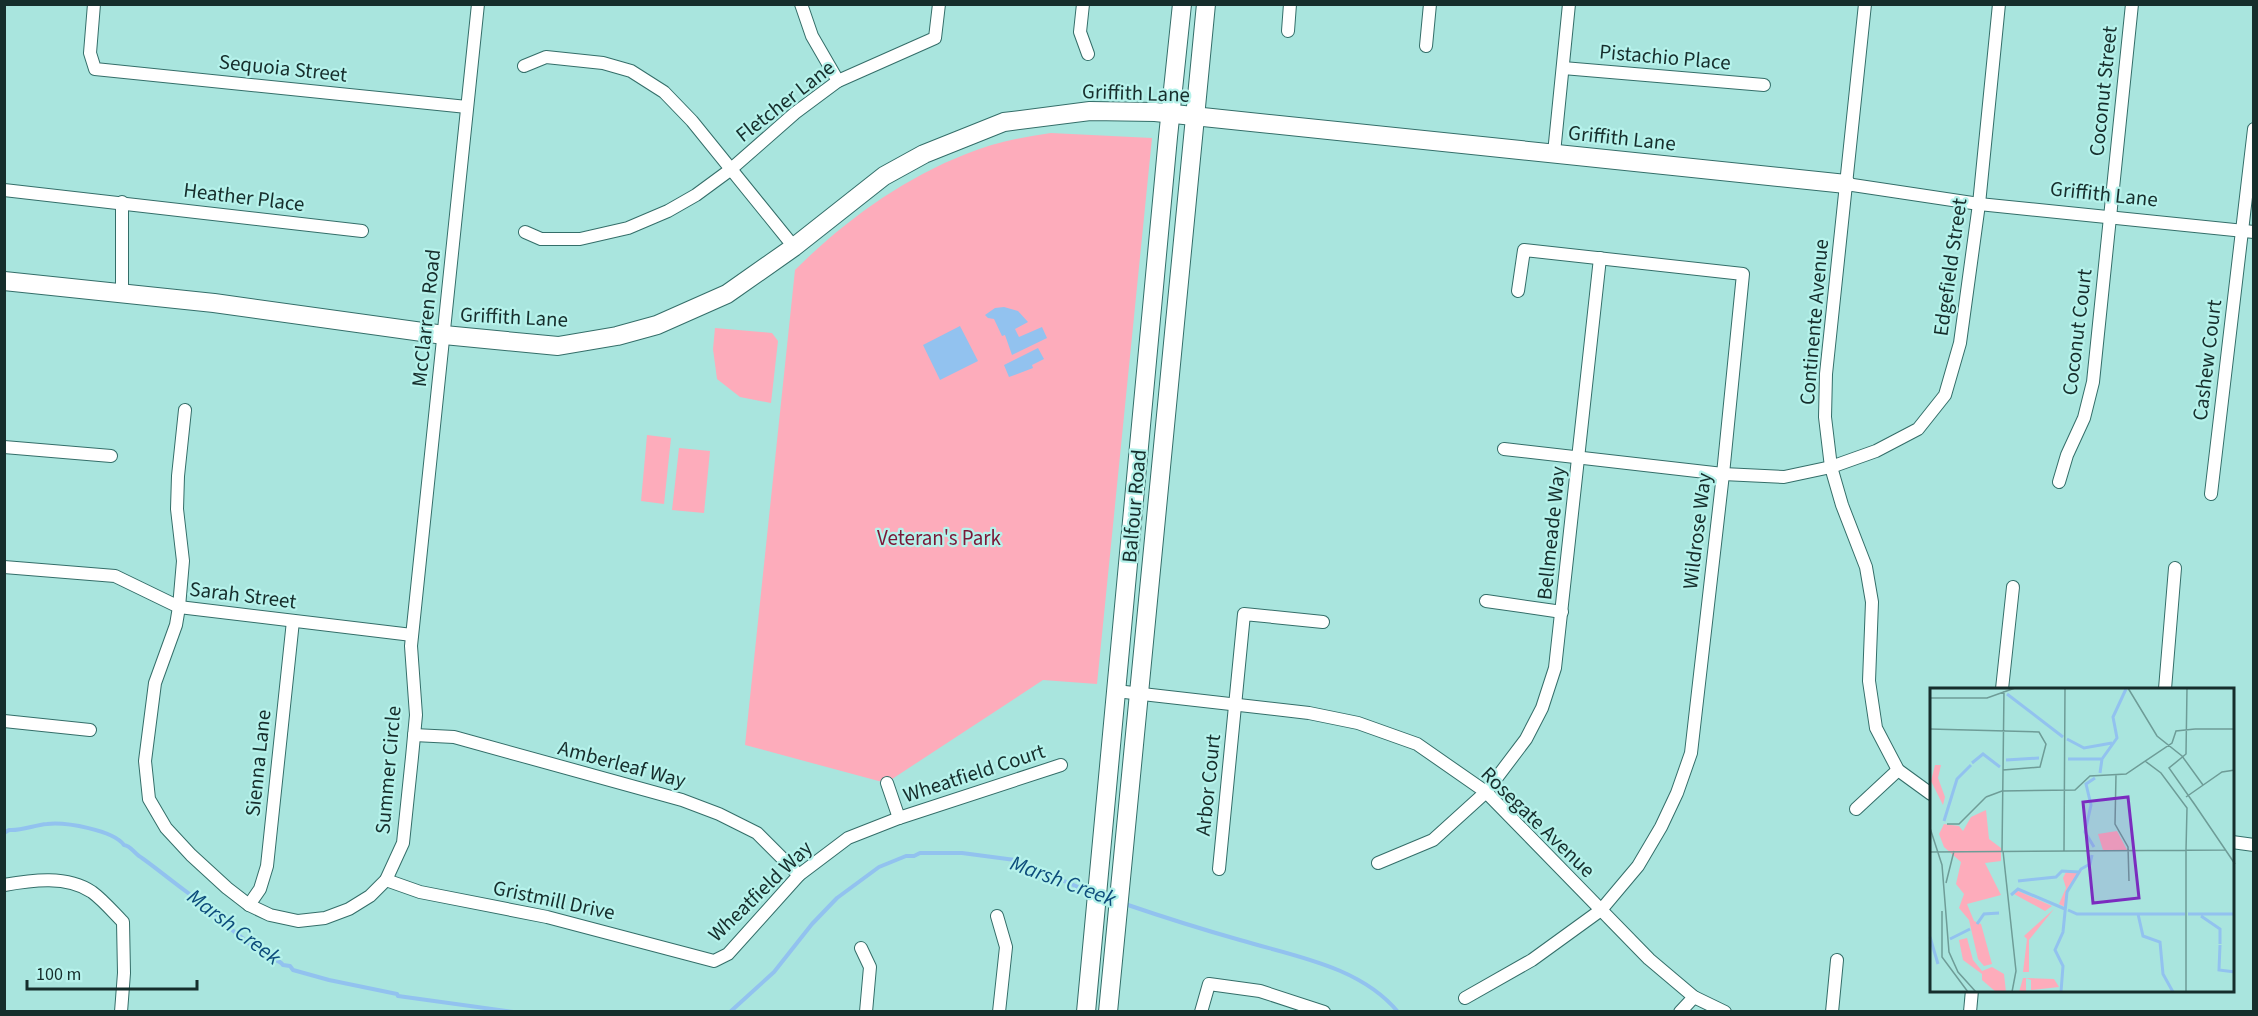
<svg xmlns="http://www.w3.org/2000/svg" width="2258" height="1016" viewBox="0 0 2258 1016" font-family="'Source Sans 3',sans-serif">
  <rect width="100%" height="100%" fill="#a9e5de"/>
  <g fill="#fdacbb">
    <path d="M1051,133L1152,138L1097,684L1043,680L886,783L745,745L795,270C843,222 902,179 966,154C993,143 1022,137 1051,133Z"/>
    <path d="M715,328L772,333L778,341L771,403L740,397L717,379L713,349Z"/>
    <path d="M647,435L671,438L664,504L641,501Z"/>
    <path d="M679,448L710,451L704,513L672,510Z"/>
  </g>
  <g fill="#92c2ef">
    <path d="M1004,307L1018,311L1028,322L1015,329L1019,337L1042,327L1047,338L1012,355L1005,335L1002,336L994,319L988,318L985,315L995,308Z"/>
    <path d="M960,326L978,361L940,380L923,345Z"/>
    <path d="M1038,348L1044,359L1032,365L1033,368L1009,377L1004,365Z"/>
  </g>
  <g fill="none" stroke-linecap="round" stroke-linejoin="round">
    <g stroke="#92c2ef" stroke-width="4">
      <path d="M4,833L9,830C22,831 34,825 47,824C66,822 113,830 124,845C131,846 133,852 139,856C149,862 195,900 199,900L212,914L260,952L264,953C269,960 278,958 283,965L290,966L293,970L329,980L397,994L398,996L513,1012"/>
      <path d="M1125,904C1163,917 1201,929 1240,940C1293,956 1360,966 1398,1012"/>
      <path d="M730,1012L774,972L812,924L837,898L879,867L906,856H914L920,853H962L1015,860L1092,893"/>
    </g>
    <g stroke="#346e69" stroke-width="14">
      <g id="street">
        <path d="M94,4L90,53L95,69L467,107"/>
        <path d="M801,4L812,36L838,81"/>
        <path d="M1083,4L1080,32L1088,54"/>
        <path d="M1865,4L1826,374L1825,417L1831,467L1842,505L1866,567L1872,602L1869,681L1876,728L1898,770L1931,794"/>
        <path d="M1288,31L1290,4"/>
        <path d="M1426,46L1430,4"/>
        <path d="M524,66L546,57L603,63L631,71L664,92L692,121L794,247"/>
        <path d="M1563,68L1764,85"/>
        <path d="M1554,153L1569,4"/>
        <path d="M1846,184L1979,204L2254,232"/>
        <path d="M4,190L362,231"/>
        <path d="M525,232L541,239H580L628,228L668,211L696,195L730,170L795,113L838,81L935,38L939,4"/>
        <path d="M122,293V202"/>
        <path d="M185,410L178,476L177,509L183,561L179,607L176,625L155,683L145,761L149,799L166,828L191,855L227,888L249,905L270,915L298,921L325,918L349,909L370,896L386,880L403,843L412,757L416,715L411,646L478,4"/>
        <path d="M4,447L111,456"/>
        <path d="M1504,449L1723,474L1784,477L1831,467L1876,451L1918,429L1945,395L1960,343L1979,204L1999,4"/>
        <path d="M2059,482L2067,455L2084,418L2093,382L2132,4"/>
        <path d="M2211,494L2254,129"/>
        <path d="M4,567L115,576L179,607L412,635"/>
        <path d="M1486,601L1562,612"/>
        <path d="M2002,689L2013,587"/>
        <path d="M2165,689L2175,568"/>
        <path d="M1116,691L1309,713L1358,723L1417,744L1486,792L1649,959L1694,997L1725,1012"/>
        <path d="M4,721L90,730"/>
        <path d="M414,735L454,737L682,800L719,814L757,833L799,875"/>
        <path d="M887,783L899,818"/>
        <path d="M1856,809L1898,770"/>
        <path d="M2232,842L2254,845"/>
        <path d="M1378,863L1433,840L1486,792L1526,739L1542,708L1555,668L1600,258"/>
        <path d="M1219,869L1244,614L1323,622"/>
        <path d="M386,880L420,892L547,917L714,961L728,954L799,875L848,838L899,818L1061,765"/>
        <path d="M4,885C32,880 67,875 92,892C103,900 113,912 123,922L124,973L121,1012"/>
        <path d="M249,905L260,889L267,866L293,621"/>
        <path d="M997,916L1006,947L999,1012"/>
        <path d="M861,948L870,967L866,1012"/>
        <path d="M1465,998L1532,960L1601,910L1638,866L1661,827L1677,793L1691,753L1723,474L1743,274L1524,250L1518,291"/>
        <path d="M1201,1012L1209,984L1260,991L1324,1012"/>
        <path d="M1680,1012L1694,997"/>
        <path d="M1832,1012L1837,960"/>
        <path d="M1970,1012L1972,990"/>
      </g>
    </g>
    <g stroke="#346e69" stroke-width="20">
      <g id="secondary">
        <path d="M4,281L214,303L444,335L558,346L617,336L657,325L727,294L794,247L884,176L924,154L1004,122L1090,111L1155,112L1846,184"/>
        <path d="M1086,1012L1168,137L1182,4"/>
        <path d="M1108,1012L1206,4"/>
      </g>
    </g>
    <use href="#street" stroke="#fff" stroke-width="12"/>
    <use href="#secondary" stroke="#fff" stroke-width="18"/>
  </g>
  <g text-anchor="middle" dominant-baseline="central" stroke-width="4.5" stroke-linejoin="round" paint-order="stroke">
    <g font-size="21" fill="#162e2c" stroke="#b6f2eb">
      <text transform="translate(1665 57) rotate(5)">Pistachio Place</text>
      <text transform="translate(283 68) rotate(6)">Sequoia Street</text>
      <text transform="translate(2103 91) rotate(-84)">Coconut Street</text>
      <text transform="translate(1136 93) rotate(2)">Griffith Lane</text>
      <text transform="translate(785 101) rotate(-38)">Fletcher Lane</text>
      <text transform="translate(1622 138) rotate(6)">Griffith Lane</text>
      <text transform="translate(2104 194) rotate(6)">Griffith Lane</text>
      <text transform="translate(244 197) rotate(7)">Heather Place</text>
      <text transform="translate(1950 267) rotate(-82)">Edgefield Street</text>
      <text transform="translate(514 317) rotate(3)">Griffith Lane</text>
      <text transform="translate(426 318) rotate(-84)">McClarren Road</text>
      <text transform="translate(1814 322) rotate(-85)">Continente Avenue</text>
      <text transform="translate(2077 332) rotate(-83)">Coconut Court</text>
      <text transform="translate(2207 360) rotate(-83)">Cashew Court</text>
      <text transform="translate(1134 506) rotate(-85)">Balfour Road</text>
      <text transform="translate(1697 531) rotate(-83)">Wildrose Way</text>
      <text transform="translate(1551 533) rotate(-84)">Bellmeade Way</text>
      <text transform="translate(243 595) rotate(7)">Sarah Street</text>
      <text transform="translate(258 763) rotate(-84)">Sienna Lane</text>
      <text transform="translate(622 764) rotate(15)">Amberleaf Way</text>
      <text transform="translate(388 770) rotate(-85)">Summer Circle</text>
      <text transform="translate(974 773) rotate(-18)">Wheatfield Court</text>
      <text transform="translate(1208 785) rotate(-84)">Arbor Court</text>
      <text transform="translate(1538 822) rotate(44)">Rosegate Avenue</text>
      <text transform="translate(760 891) rotate(-44)">Wheatfield Way</text>
      <text transform="translate(554 900) rotate(12)">Gristmill Drive</text>
    </g>
    <g font-size="21" fill="#7a1837" stroke="#b6f2eb">
      <text x="939" y="538">Veteran's Park</text>
    </g>
    <g font-size="22" font-style="italic" fill="#0c4c7b" stroke="#b6f2eb">
      <text transform="translate(1063 881) rotate(20)">Marsh Creek</text>
      <text transform="translate(234 927) rotate(37)">Marsh Creek</text>
    </g>
  </g>
  <g transform="translate(1930 688)">
    <rect width="304" height="304" fill="#a9e5de"/>
    <path d="M5,77H11L8,90L15,109L13,117L1,93ZM56,122L59,151L71,160V173L55,175L71,207L37,216L44,233L51,236L62,276L54,278L48,271L39,232L29,220L34,206L26,196L31,174L14,159L9,146L14,136L29,138L33,143L41,129ZM187,143L197,162H173L168,146ZM137,182L151,184L137,205V220L129,216L136,200L133,190ZM86,202L122,218L115,223L84,206ZM124,221L99,252V284H93L97,251L94,248ZM37,250L43,272L52,283L62,279L74,286L76,304H66L52,292V286L33,272L29,252ZM93,290L124,291L129,299L101,302V292L96,290V304H89Z" fill="#fdacbb"/>
    <path fill="none" stroke="#92c2ef" stroke-width="3" d="M77,6L133,49M137,51L154,60L182,55M138,71H171M76,72L109,70M42,75L53,66L70,79M170,85L172,71L187,50L183,29L196,1M14,133L27,91L41,77M164,159L155,144L161,117L156,96L165,90M88,193L126,189L132,183L149,184M81,207L88,201L135,221M138,222L147,226H255M208,226L213,248L230,254L233,286L243,304M258,226H305M271,228L290,241V256M47,236L54,226L69,225M0,249L8,276M20,251L40,241M290,257L289,282L305,284M131,304L133,278L125,262L133,244L137,204L151,181L160,176L162,167"/>
    <path fill="none" stroke="#6e9c97" stroke-width="1.5" d="M198,0L227,48L252,68L273,97M257,0L256,66L239,80L265,117M0,10H57L85,0M0,41L109,44L116,56L110,79L73,82M265,41H305M215,73L231,85L257,120L256,162M186,87L185,136L198,159L199,193M56,109L72,103L145,102L160,88L196,86L242,55L246,43L265,41M256,109L292,84L305,82M263,114L305,176M17,136H29L56,109M0,140L12,177L19,264L28,284L46,304M73,163L86,283L82,304M0,164L295,162M72,164L74,3M134,164L135,0M16,195L24,163M12,223V269L38,304M256,304V162"/>
    <path fill="#7b2cbf" fill-opacity="0.15" stroke="#7b2cbf" stroke-width="3" d="M198,109L209,210L163,215L153,114Z"/>
    <rect width="304" height="304" fill="none" stroke="#162e2c" stroke-width="3"/>
  </g>
  <rect width="2258" height="1016" fill="none" stroke="#162e2c" stroke-width="12"/>
  <path d="M27 980v9h170v-9" fill="none" stroke="#162e2c" stroke-width="3"/>
  <text x="36" y="980" font-size="18" fill="#162e2c" stroke="#b6f2eb" stroke-width="4.5" paint-order="stroke">100 m</text>
</svg>
